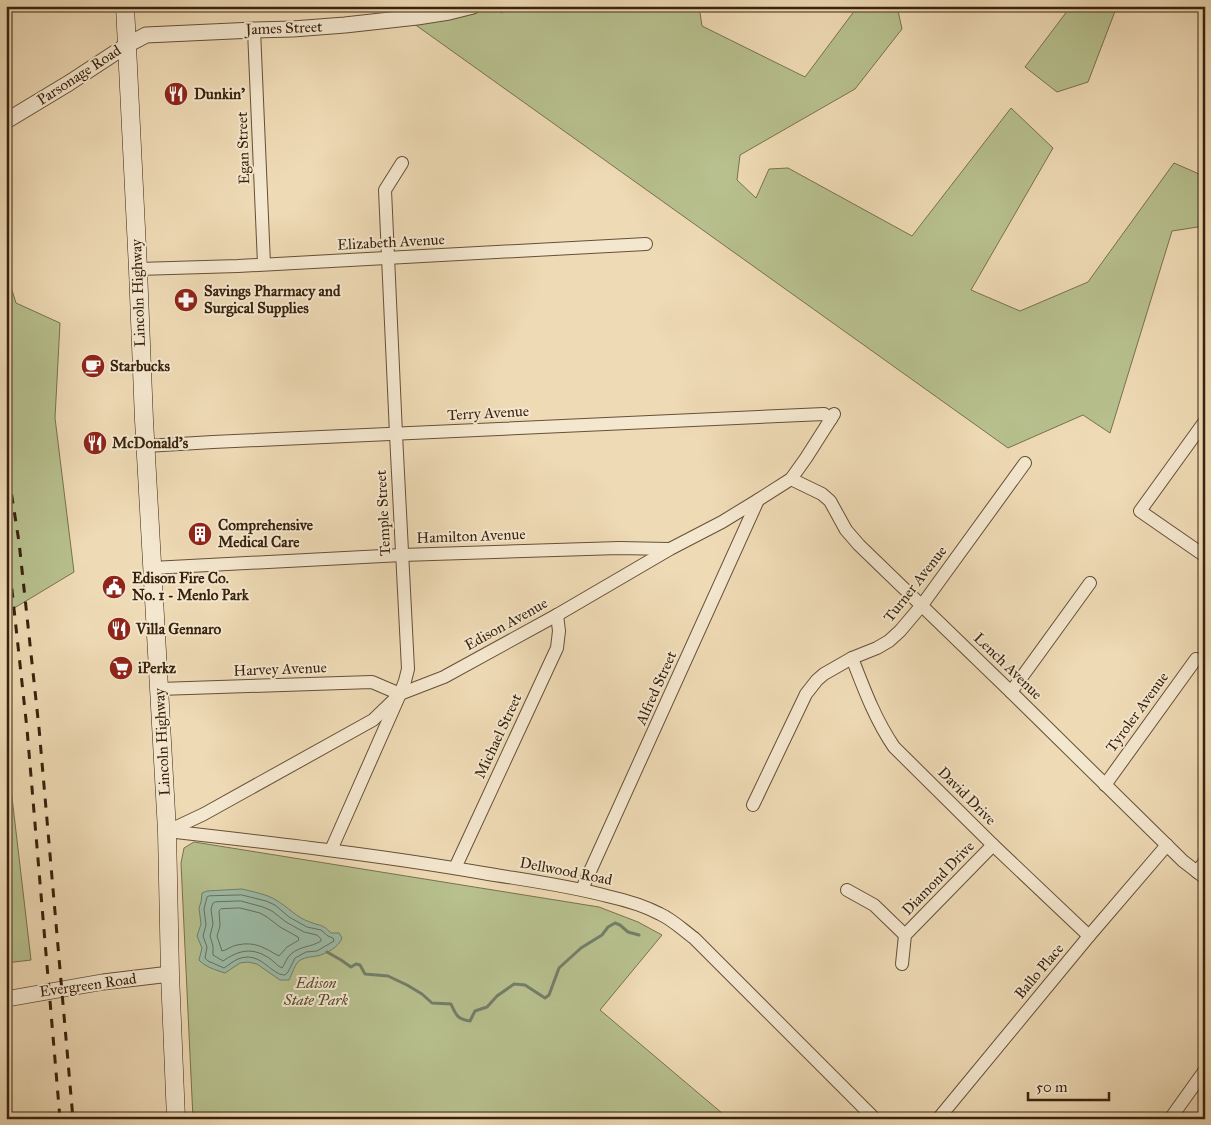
<svg xmlns="http://www.w3.org/2000/svg" width="1211" height="1125" viewBox="0 0 1211 1125" font-family="'IM FELL Great Primer',serif">
  <rect width="100%" height="100%" fill="#eedab5"/>
  <filter id="stains"><feTurbulence type="fractalNoise" baseFrequency=".004" numOctaves="4"/><feColorMatrix values="0 0 0 0 .2 0 0 0 0 .09 0 0 0 0 .02 0 0 0 .5 -.17"/></filter>
  <radialGradient id="worn" r=".72"><stop offset=".6" stop-color="#630" stop-opacity="0"/><stop offset="1" stop-color="#630" stop-opacity=".3"/></radialGradient>
  <g fill="#b7c08e" stroke="#78714e">
    <path d="M389,6H497L501,13L516,6H699L702,26L805,77L858,6H897L902,29L855,89L740,155L737,180L756,198L769,169L788,168L912,236L1011,108L1053,148L971,290L1020,311L1088,282L1174,163L1199,174L1205,171V227L1204,226L1172,231L1110,433L1083,415L1008,448Z"/>
    <path d="M1071,6H1117L1088,82L1057,92L1025,67Z"/>
    <path d="M6,271L16,303L60,323L55,418L74,572L6,613Z"/>
    <path d="M6,746L31,960L6,963Z"/>
    <path d="M194,842L599,907L638,922L662,935L600,1010L729,1119H193L181,863L184,848Z"/>
  </g>
  <path fill="#9bbba8" stroke="#737e6a" d="M242,889C254,892 266,894 276,900C288,907 297,918 310,922C322,927 321,923 331,933H339L342,938C339,947 326,954 317,956C311,957 303,957 298,962C294,966 292,975 289,980H280L257,964L248,962L240,963L225,973C216,970 205,967 199,960L202,948L197,936L201,924L199,908L201,902L202,893L207,891Z"/>
  <g fill="none" stroke-linecap="round" stroke-linejoin="round">
    <g stroke="#6a6e5a" stroke-width="1">
      <path d="M242,895L266,901L275,905L289,917L307,927L321,930L328,936L333,938L334,941L317,951L306,952L295,958L288,972L285,975C270,975 261,950 238,959C233,961 229,965 224,968L208,961L205,958L207,947L203,936L206,925L204,909L207,897L209,896Z"/>
      <path d="M241,901L263,907L272,911L286,922L304,932L317,935L321,939V941C312,947 300,946 291,954C287,957 285,964 282,968C277,966 274,961 269,958C252,947 239,950 223,961L213,955V946L210,936L213,924L211,909L213,903L215,902Z"/>
      <path d="M240,908L260,913L267,917L280,927L298,937L299,940L287,947L279,956C264,948 256,941 237,945C231,946 227,950 222,951L217,936L220,926L219,911L221,909Z"/>
    </g>
    <path stroke="#737e6a" stroke-width="3" d="M327,952L341,960L351,967L356,964L360,965L365,974L388,976L407,985L422,994L432,1003L451,1004C456,1015 457,1019 470,1021L475,1011L487,1007L497,996L514,984L525,985L545,998L549,995L559,968L581,948L602,935L608,927L615,923L620,925L628,932L639,935"/>
    <g stroke="#665037" stroke-width="14">
      <g id="minor">
        <path d="M254,30L264,264"/>
        <path d="M138,269L238,266L646,244"/>
        <path d="M1205,421L1140,511L1205,556"/>
        <path d="M146,446L213,442L824,414L831,419"/>
        <path d="M791,479L822,494L830,501L846,530L859,545L1011,692L1183,861L1205,878"/>
        <path d="M152,568L402,555L619,548L669,549"/>
        <path d="M852,658C864,689 875,719 894,747L993,845L1089,936"/>
        <path d="M159,689L372,682L400,694"/>
        <path d="M1011,692L1090,583"/>
        <path d="M1105,785L1196,659"/>
        <path d="M753,805L806,694L817,680L824,674L852,658L877,648L889,641L900,631L922,605L1025,463"/>
        <path d="M167,831C273,843 379,855 483,873C525,880 566,885 607,896C625,900 643,905 660,914C673,920 683,930 694,938L875,1119"/>
        <path d="M168,831L204,814L373,720L400,694L444,677L557,615L670,549L722,522L758,500L791,479L806,458L834,414"/>
        <path d="M331,850L400,694L405,681L408,669L396,434L385,190L402,163"/>
        <path d="M455,868L557,648L559,631L557,615"/>
        <path d="M1197,872L1205,861"/>
        <path d="M582,889L758,500"/>
        <path d="M847,890L874,905L905,935"/>
        <path d="M902,964L905,935L993,845"/>
        <path d="M938,1119L1089,936L1167,845"/>
        <path d="M1170,1119L1205,1070"/>
      </g>
    </g>
    <g stroke="#665037" stroke-width="17">
      <g id="tertiary">
        <path d="M6,121L69,83L127,45L146,35L254,30L293,29L345,25L417,17L449,12L473,6"/>
        <path d="M6,999L103,982L170,974"/>
      </g>
    </g>
    <g stroke="#38220d" stroke-width="19">
      <path id="secondary" d="M125,6L138,269L144,420L167,831L170,974L176,1119"/>
    </g>
    <use href="#minor" stroke="#f4e7cf" stroke-width="12"/>
    <use href="#tertiary" stroke="#f4e7cf" stroke-width="15"/>
    <use href="#secondary" stroke="#f4e7cf" stroke-width="18"/>
    <g stroke="#38220d" stroke-width="3" stroke-dasharray="9 9" stroke-linecap="butt">
      <path d="M6,459L19,542L39,728L73,1119"/>
      <path d="M6,535L27,729L60,1119"/>
    </g>
  </g>
  <defs>
    <g id="restaurant-disc" transform="scale(1.25)"><circle r="9.5" fill="#8f2418" stroke="#f4e7cf"/><path d="M-5-6h1v4h1v-4h1v4h1v-4h1v5L-1.5 .5V6h-2V.5L-5-1ZM5-6V6H3V1.5H1.5Q1.5-4 5-6Z" fill="#fff"/></g>
    <g id="pharmacy-disc" transform="scale(1.25)"><circle r="9.5" fill="#8f2418" stroke="#f4e7cf"/><path d="M-2-6h4v4h4v4h-4v4h-4v-4h-4v-4h4Z" fill="#fff"/></g>
    <g id="cafe-disc" transform="scale(1.25)"><circle r="9.5" fill="#8f2418" stroke="#f4e7cf"/><path d="M-5.5-4.5H6V0H3Q3 3.5 0 3.5H-2.5Q-5.5 3.5-5.5 0ZM3-3.2v2h1.7v-2ZM-6 4.5H4V6H-6Z" fill="#fff"/></g>
    <g id="building-disc" transform="scale(1.25)"><circle r="9.5" fill="#8f2418" stroke="#f4e7cf"/><path d="M-4-6H4V6H1V3H-1V6H-4ZM-2.5-4.3h1.7v1.8h-1.7ZM.8-4.3h1.7v1.8H.8ZM-2.5-1h1.7V.8h-1.7ZM.8-1h1.7V.8H.8Z" fill="#fff"/></g>
    <g id="civic-disc" transform="scale(1.25)"><circle r="9.5" fill="#8f2418" stroke="#f4e7cf"/><path d="M-.6-6.5H3V-4.5H.6V-3L4-1V1h2V6H-6V1h2V-1L-.6-3ZM-1.2 2.5V6h2.4V2.5Z" fill="#fff"/></g>
    <g id="supermarket-disc" transform="scale(1.25)"><circle r="9.5" fill="#8f2418" stroke="#f4e7cf"/><path d="M-6-5.5h2.5l.6 2H6L4.5 2H-2.5L-4.4-4H-6ZM-1.5 3.2a1.3 1.3 0 1 0 .1 0ZM3 3.2a1.3 1.3 0 1 0 .1 0Z" fill="#fff"/></g>
  </defs>
  <g fill-rule="evenodd">
    <use href="#restaurant-disc" x="176" y="94"/>
    <use href="#pharmacy-disc" x="186" y="300"/>
    <use href="#cafe-disc" x="93" y="366"/>
    <use href="#restaurant-disc" x="95" y="443"/>
    <use href="#building-disc" x="200" y="534"/>
    <use href="#civic-disc" x="114" y="587"/>
    <use href="#restaurant-disc" x="119" y="629"/>
    <use href="#supermarket-disc" x="121" y="668"/>
  </g>
  <g text-anchor="middle" dominant-baseline="central" stroke-width="4" stroke-linejoin="round" paint-order="stroke">
    <g font-size="15" fill="#38220d" stroke="#f4e7cf">
      <text transform="translate(284 28) rotate(-2)">James Street</text>
      <text transform="translate(79 75) rotate(-33)">Parsonage Road</text>
      <text transform="translate(243 148) rotate(-92)">Egan Street</text>
      <text transform="translate(391 242) rotate(-3)">Elizabeth Avenue</text>
      <text transform="translate(138 293) rotate(-92)">Lincoln Highway</text>
      <text transform="translate(488 413) rotate(-3)">Terry Avenue</text>
      <text transform="translate(383 513) rotate(-93)">Temple Street</text>
      <text transform="translate(471 536) rotate(-2)">Hamilton Avenue</text>
      <text transform="translate(915 584) rotate(-52)">Turner Avenue</text>
      <text transform="translate(506 624) rotate(-29)">Edison Avenue</text>
      <text transform="translate(1008 666) rotate(44)">Lench Avenue</text>
      <text transform="translate(280 669) rotate(-2)">Harvey Avenue</text>
      <text transform="translate(656 688) rotate(-66)">Alfred Street</text>
      <text transform="translate(1137 712) rotate(-54)">Tyroler Avenue</text>
      <text transform="translate(498 736) rotate(-65)">Michael Street</text>
      <text transform="translate(162 742) rotate(-93)">Lincoln Highway</text>
      <text transform="translate(967 796) rotate(45)">David Drive</text>
      <text transform="translate(566 871) rotate(11)">Dellwood Road</text>
      <text transform="translate(938 878) rotate(-46)">Diamond Drive</text>
      <text transform="translate(1039 971) rotate(-50)">Ballo Place</text>
      <text transform="translate(88 985) rotate(-8)">Evergreen Road</text>
    </g>
    <g font-size="15" font-weight="bold" fill="#38220d" stroke="#f4e7cf" text-anchor="start">
      <text x="194" y="94">Dunkin'</text>
      <text x="204" y="291">Savings Pharmacy and<tspan x="204" dy="17">Surgical Supplies</tspan></text>
      <text x="110" y="366">Starbucks</text>
      <text x="112" y="443">McDonald's</text>
      <text x="218" y="525">Comprehensive<tspan x="218" dy="17">Medical Care</tspan></text>
      <text x="132" y="578">Edison Fire Co.<tspan x="132" dy="17">No. 1 - Menlo Park</tspan></text>
      <text x="136" y="629">Villa Gennaro</text>
      <text x="138" y="668">iPerkz</text>
    </g>
    <g font-size="15" font-style="italic" fill="#584a2d" stroke="#f4e7cf">
      <text x="316" y="983">Edison<tspan x="316" dy="17">State Park</tspan></text>
    </g>
  </g>
  <rect width="1211" height="1125" fill="none" stroke="#eedab5" stroke-width="25"/>
  <rect x="8" y="8" width="1196" height="1110" fill="none" stroke="#38220d" stroke-width="2.5"/>
  <rect x="12" y="12" width="1186" height="1100" fill="none" stroke="#38220d"/>
  <path d="M1028 1092v8h81v-8" fill="none" stroke="#38220d" stroke-width="2.5"/>
  <text x="1036" y="1092" font-size="15" fill="#38220d" stroke="#f4e7cf" stroke-width="4" paint-order="stroke">50 m</text>
  <rect width="100%" height="100%" filter="url(#stains)"/>
  <rect width="100%" height="100%" fill="url(#worn)"/>
</svg>
